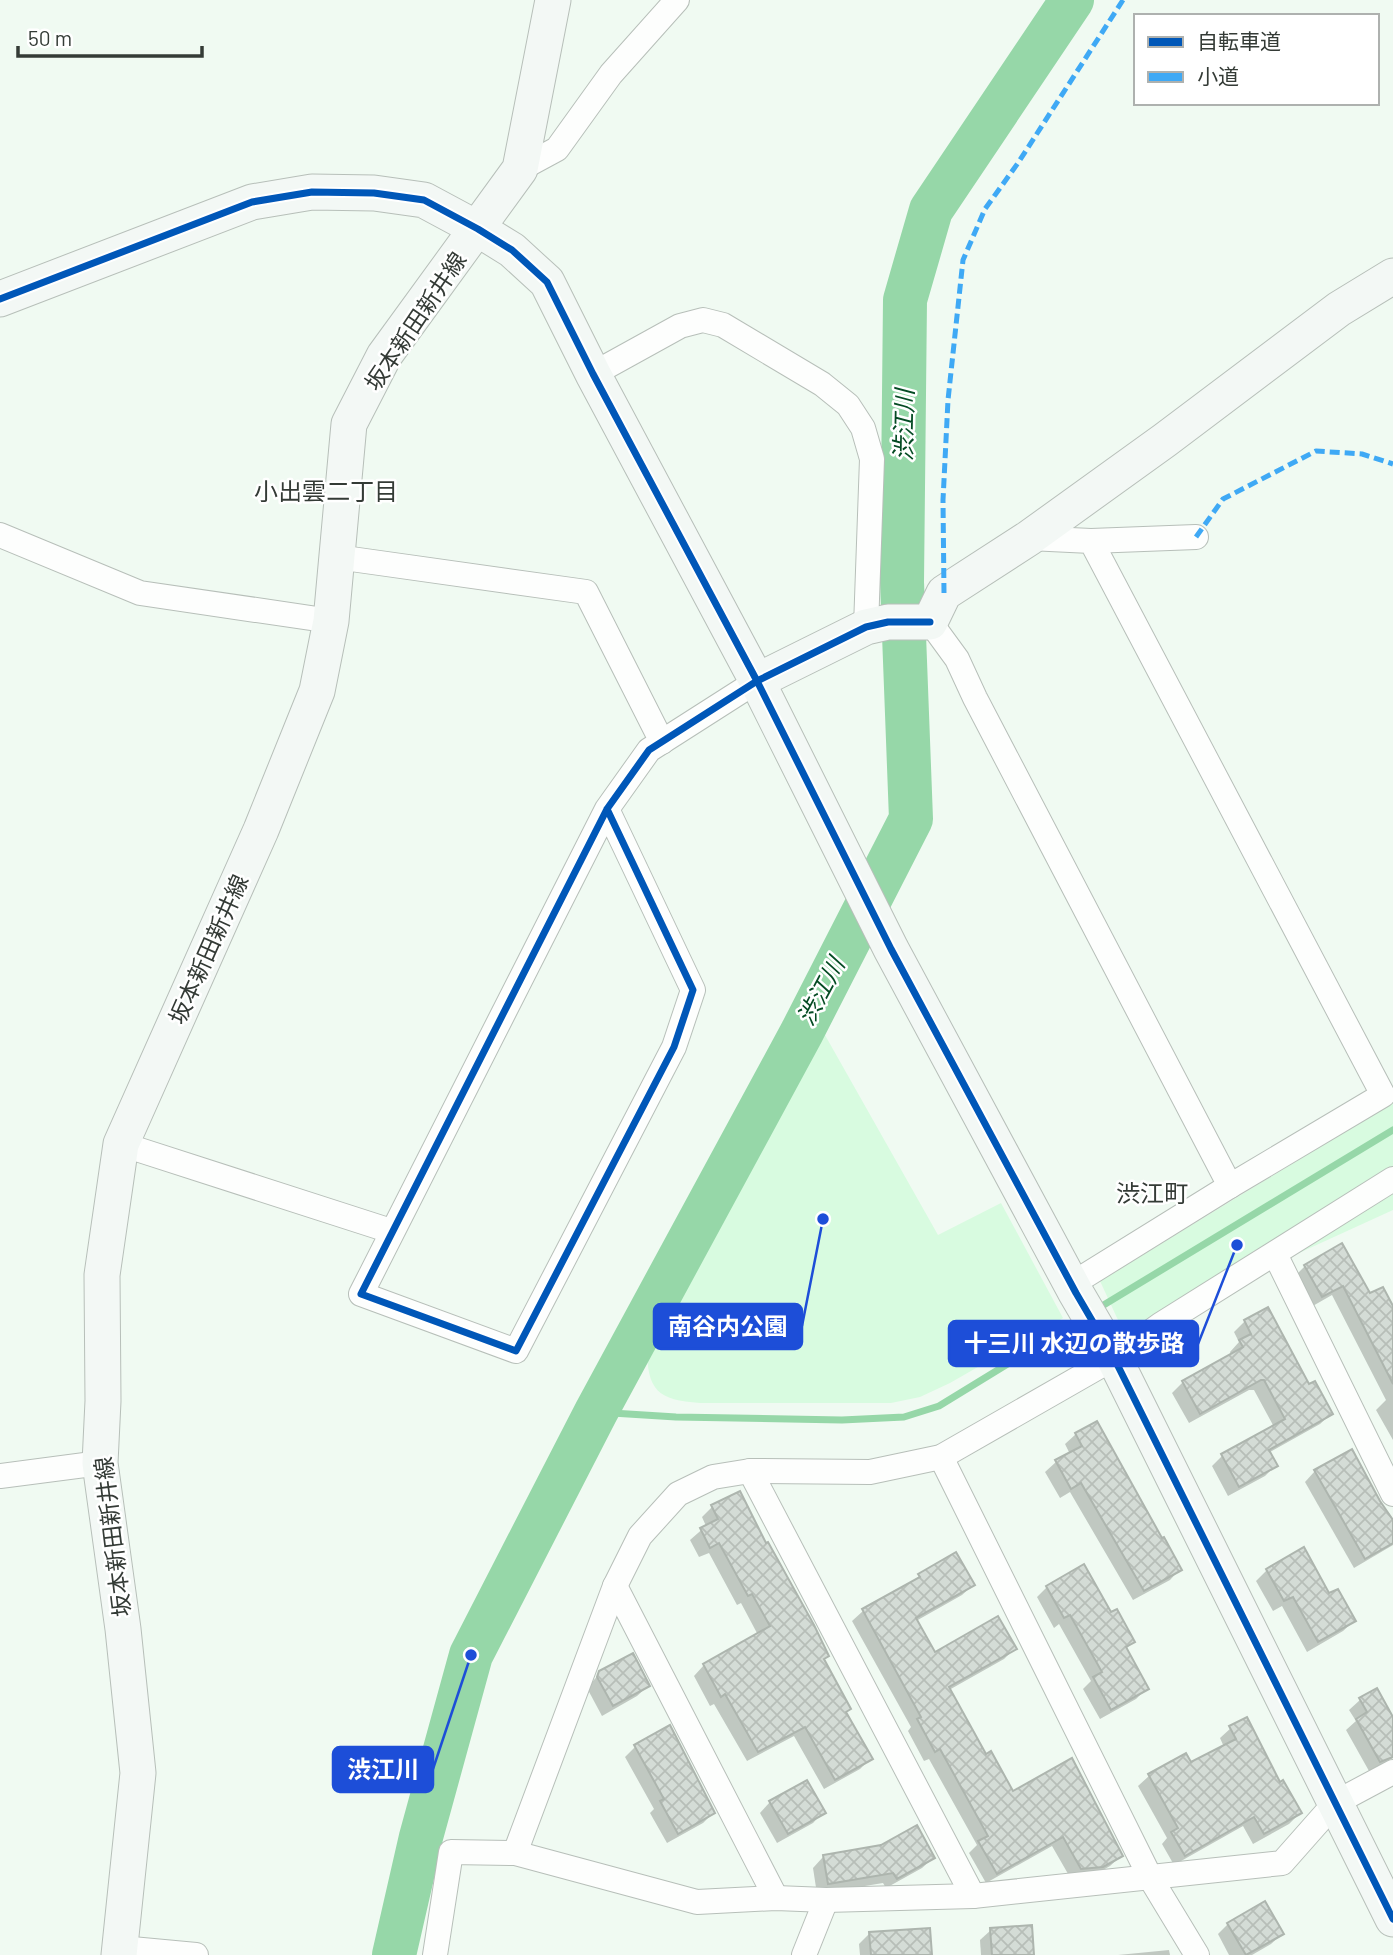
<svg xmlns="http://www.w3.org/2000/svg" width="1393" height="1955" viewBox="0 0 1393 1955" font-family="Barlow,'Noto Sans JP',sans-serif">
  <defs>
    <pattern id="building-cross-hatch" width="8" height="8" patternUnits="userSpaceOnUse" patternTransform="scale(1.75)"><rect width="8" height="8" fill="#d4dcd6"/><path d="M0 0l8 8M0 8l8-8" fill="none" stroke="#b7beb8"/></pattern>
  </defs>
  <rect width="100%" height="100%" fill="#f0faf2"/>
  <g fill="#d8fbe0">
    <path d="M821,1028L938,1235L1001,1203L1063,1318L950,1383L920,1397L891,1403H700C658,1400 647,1391 647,1347Z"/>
    <path d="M1393,1102V1210L1124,1333L1100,1281Z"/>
  </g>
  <g fill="#0003">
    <path d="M1305,1266L1370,1296L1393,1310V1440L1376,1410L1386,1400L1332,1295L1311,1307L1295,1276Z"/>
    <path d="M1245,1321L1308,1387L1331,1414L1320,1424L1268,1453L1275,1466L1265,1476L1228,1496L1212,1466L1222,1456L1274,1427L1254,1390H1249L1189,1423L1172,1393L1183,1382L1231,1355L1230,1352L1239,1342L1234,1332Z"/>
    <path d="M1096,1423L1180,1569L1170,1580L1133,1600L1070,1492L1060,1498L1045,1472L1056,1462L1070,1454L1065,1444L1076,1434Z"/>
    <path d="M1315,1471L1393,1525V1545L1354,1568L1305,1482Z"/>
    <path d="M712,1507L822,1660L845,1713L871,1758L860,1769L824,1789L794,1736L747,1761L714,1704L710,1706L694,1676L704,1665L758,1635L741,1603L737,1605L709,1553L699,1557L690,1540L706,1526L702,1517Z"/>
    <path d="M1267,1570L1329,1596L1354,1621L1343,1631L1307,1652L1282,1606L1273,1611L1256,1581Z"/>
    <path d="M920,1575L973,1585L962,1595L916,1621L934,1654L1014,1649L1004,1659L949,1690L985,1756L1012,1793L1121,1856L1110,1866L1091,1877L1071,1879L1052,1846L986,1883L969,1853L977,1845L929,1759L924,1761L908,1731L911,1727L852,1621L863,1611L910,1585Z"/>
    <path d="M1047,1587L1110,1615L1133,1642L1125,1650L1147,1688L1136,1699L1100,1719L1083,1689L1091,1681L1059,1624L1054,1628L1037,1597Z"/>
    <path d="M600,1673L648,1686L637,1696L602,1716L587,1688Z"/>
    <path d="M1376,1691L1393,1721V1758L1369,1771L1346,1730L1356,1721L1349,1710L1360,1700Z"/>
    <path d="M1231,1728L1280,1785L1300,1813L1289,1824L1253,1844L1243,1826L1174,1865L1162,1844L1167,1838L1138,1786L1149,1776L1185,1756L1190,1764L1224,1747L1220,1738Z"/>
    <path d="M635,1747L713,1813L703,1823L667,1843L650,1813L654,1809L625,1757Z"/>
    <path d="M770,1802L823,1812L813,1823L777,1843L760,1813Z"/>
    <path d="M823,1857L933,1858L922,1868L886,1888L883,1883L817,1894L813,1868Z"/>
    <path d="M1228,1924L1282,1934L1271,1944L1252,1955H1229L1218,1934Z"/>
    <path d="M991,1930L1033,1955H981L980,1940Z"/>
    <path d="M870,1933L930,1955H860L859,1944Z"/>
    <path d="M1169,1950L1170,1955H1118Z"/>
  </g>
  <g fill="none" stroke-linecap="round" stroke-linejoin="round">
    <g stroke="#96d7a8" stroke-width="7">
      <path d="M1097,1309L1393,1130"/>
      <path d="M596,1412L676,1417L842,1420L904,1417L939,1406L1081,1319"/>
    </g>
    <path stroke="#96d7a8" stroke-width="44" d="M394,1955L421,1837L471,1655L596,1412L802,1032L911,819L902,582L905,300L931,210L1072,0"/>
  </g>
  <g fill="url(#building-cross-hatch)" stroke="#adb5ae" stroke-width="2">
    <path d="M1342,1243L1370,1293L1383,1287L1393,1306V1384L1343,1286L1322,1297L1304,1265Z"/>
    <path d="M1268,1307L1309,1384L1315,1381L1333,1414L1269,1450L1278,1466L1239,1487L1221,1454L1285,1419L1264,1380H1261L1200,1414L1182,1381L1243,1347L1239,1340L1251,1334L1244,1320Z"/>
    <path d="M1097,1421L1162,1538L1164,1537L1182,1570L1144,1591L1081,1483L1071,1489L1055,1460L1082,1446L1075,1433Z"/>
    <path d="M1352,1449L1380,1501L1393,1520V1543L1365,1559L1314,1470Z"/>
    <path d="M740,1491L766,1543L768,1542L814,1625L829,1656L824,1659L851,1709L846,1712L873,1759L835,1780L805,1727L758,1752L725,1694L721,1697L703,1664L770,1626L752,1594L748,1596L719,1543L710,1548L700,1528L718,1519L711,1505Z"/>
    <path d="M1304,1547L1329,1593L1338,1589L1356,1621L1318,1642L1293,1597L1284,1601L1266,1569Z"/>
    <path d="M956,1552L975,1585L916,1618L935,1652L998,1616L1017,1649L949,1687L986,1754L991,1751L1013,1791L1072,1758L1123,1856L1103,1867L1081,1869L1063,1837L997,1874L978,1841L988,1836L940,1749L935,1752L917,1719L921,1717L862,1609L920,1577L918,1574Z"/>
    <path d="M1084,1564L1111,1612L1117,1609L1135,1642L1126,1647L1149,1689L1111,1710L1093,1677L1102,1672L1070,1615L1064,1618L1046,1586Z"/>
    <path d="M633,1653L650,1686L613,1706L597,1677L599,1671Z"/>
    <path d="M1377,1688L1393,1717V1757L1380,1762L1356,1719L1367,1712L1359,1698Z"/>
    <path d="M1247,1717L1280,1782L1283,1780L1302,1813L1264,1834L1254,1817L1185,1856L1171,1832L1178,1828L1148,1774L1186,1753L1191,1762L1236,1739L1229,1726Z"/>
    <path d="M670,1725L715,1813L678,1834L660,1801L664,1799L634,1745Z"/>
    <path d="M807,1780L826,1813L788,1834L769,1801Z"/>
    <path d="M917,1825L935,1858L897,1879L893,1873L828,1884L823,1855L881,1845Z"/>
    <path d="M1265,1901L1284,1934L1246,1955L1227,1923Z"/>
    <path d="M1032,1925L1034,1955H992L990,1928Z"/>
    <path d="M930,1928L932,1955H871L869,1932Z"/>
  </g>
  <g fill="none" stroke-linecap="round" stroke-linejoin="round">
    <g stroke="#b7bfb9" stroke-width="26">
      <g id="street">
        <path d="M520,169L557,149L611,74L677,0"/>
        <path d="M593,374L680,326L703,320L723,325L822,384L848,405L863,428L872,459L866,627"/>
        <path d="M0,535L140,593L331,621"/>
        <path d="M1029,538L1091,541L1383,1095L1230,1186L1072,1284"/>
        <path d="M1091,541L1196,537"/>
        <path d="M337,557L586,592L662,742"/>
        <path d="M930,622L957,659L975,698L1230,1186"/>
        <path d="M607,809L693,990L674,1047L516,1351L361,1294L607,809L649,750L757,681"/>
        <path d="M121,1144L391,1231"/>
        <path d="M1275,1254L1393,1494"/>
        <path d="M941,1457L1151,1879L1197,1955"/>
        <path d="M750,1471L973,1896"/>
        <path d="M0,1476L100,1463"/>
        <path d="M615,1586L776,1898"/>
        <path d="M515,1853L615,1586L640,1536L678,1494L713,1477L750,1471L870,1472L941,1457L1114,1358L1160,1325L1393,1179"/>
        <path d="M121,1948L196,1955"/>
        <path d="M435,1955L451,1852L515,1853L697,1902L776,1898L826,1900L973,1896L1282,1863L1335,1803L1393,1772"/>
        <path d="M804,1955L826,1900"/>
      </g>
    </g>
    <g stroke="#b7bfb9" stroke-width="37">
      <g id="secondary">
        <path d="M0,299L252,202L312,192L374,193L424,200L478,229L512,250L547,282L593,374L757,681L891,949L1076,1293L1114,1358L1393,1919"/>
        <path d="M757,681L866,627L888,622H930L944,593L1029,538L1165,440L1339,309L1393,276"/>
        <path d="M119,1955L138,1773L123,1629L100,1463L103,1401L102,1275L121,1144L261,830L317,691L331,621L349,424L384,356L520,169L553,0"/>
      </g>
    </g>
    <use href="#street" stroke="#fdfefd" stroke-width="24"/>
    <use href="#secondary" stroke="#f3f8f5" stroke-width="35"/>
    <g stroke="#3fa9f5" stroke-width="5" stroke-dasharray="10 5" stroke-linecap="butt">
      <path d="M1196,537L1223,499L1316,451L1362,454L1393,464"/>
      <path d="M944,593L943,500L948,400L963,260L985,209L1018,163L1123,0"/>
    </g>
    <g stroke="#fff" stroke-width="11">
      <g id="cycleway">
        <path d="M0,299L252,202L312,192L374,193L424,200L478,229L512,250L547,282L593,374L757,681L891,949L1076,1293L1114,1358L1393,1919"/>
        <path d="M607,809L693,990L674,1047L516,1351L361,1294L607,809L649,750L757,681L866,627L888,622H930"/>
      </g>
    </g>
    <use href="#cycleway" stroke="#0057b8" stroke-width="7"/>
  </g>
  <g text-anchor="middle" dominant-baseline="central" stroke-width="5" stroke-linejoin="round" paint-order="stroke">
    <g font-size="23" fill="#343b36" stroke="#fff">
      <text transform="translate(415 321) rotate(-56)">坂本新田新井線</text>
      <text transform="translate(208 949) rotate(-66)">坂本新田新井線</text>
      <text transform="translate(112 1537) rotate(-97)">坂本新田新井線</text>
    </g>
    <g font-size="24" font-style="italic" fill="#044b23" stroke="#fff">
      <text transform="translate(903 425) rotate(-89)">渋江川</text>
      <text transform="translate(820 991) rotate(-62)">渋江川</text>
    </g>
    <g font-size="24" fill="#343b36" stroke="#fff">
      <text x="326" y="490">小出雲二丁目</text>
      <text x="1152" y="1192">渋江町</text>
    </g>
  </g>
  <path fill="none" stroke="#1d4ed8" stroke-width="2.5" d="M823 1219L802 1326M1237 1245L1198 1344M471 1655L433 1769"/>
  <g fill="#1d4ed8" stroke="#fff" stroke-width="2.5">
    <circle cx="823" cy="1219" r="7"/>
    <circle cx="1237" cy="1245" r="7"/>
    <circle cx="471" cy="1655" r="7"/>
  </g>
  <g fill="#1d4ed8" stroke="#1d4ed8" stroke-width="2.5">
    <rect x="654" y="1304" width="148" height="45" rx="7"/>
    <rect x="949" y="1321" width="249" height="45" rx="7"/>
    <rect x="333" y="1747" width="100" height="45" rx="7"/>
  </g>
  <g font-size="24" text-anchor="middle" font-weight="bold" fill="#fff">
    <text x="728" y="1335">南谷内公園</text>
    <text x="1074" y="1352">十三川 水辺の散歩路</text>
    <text x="383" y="1778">渋江川</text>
  </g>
  <rect x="1134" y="14" width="245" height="91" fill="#ffffff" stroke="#aeb1af" stroke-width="2"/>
  <rect x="1148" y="37" width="35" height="10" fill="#0057b8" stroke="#aeb1af" stroke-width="2"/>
  <text x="1197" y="49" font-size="21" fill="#343b36">自転車道</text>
  <rect x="1148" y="72" width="35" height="10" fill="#3fa9f5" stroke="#aeb1af" stroke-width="2"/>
  <text x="1197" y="84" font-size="21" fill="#343b36">小道</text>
  <path d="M18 46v10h184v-10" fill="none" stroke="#343b36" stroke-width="3.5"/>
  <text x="28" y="46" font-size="21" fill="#343b36" stroke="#ffffff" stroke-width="5" paint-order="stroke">50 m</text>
</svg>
